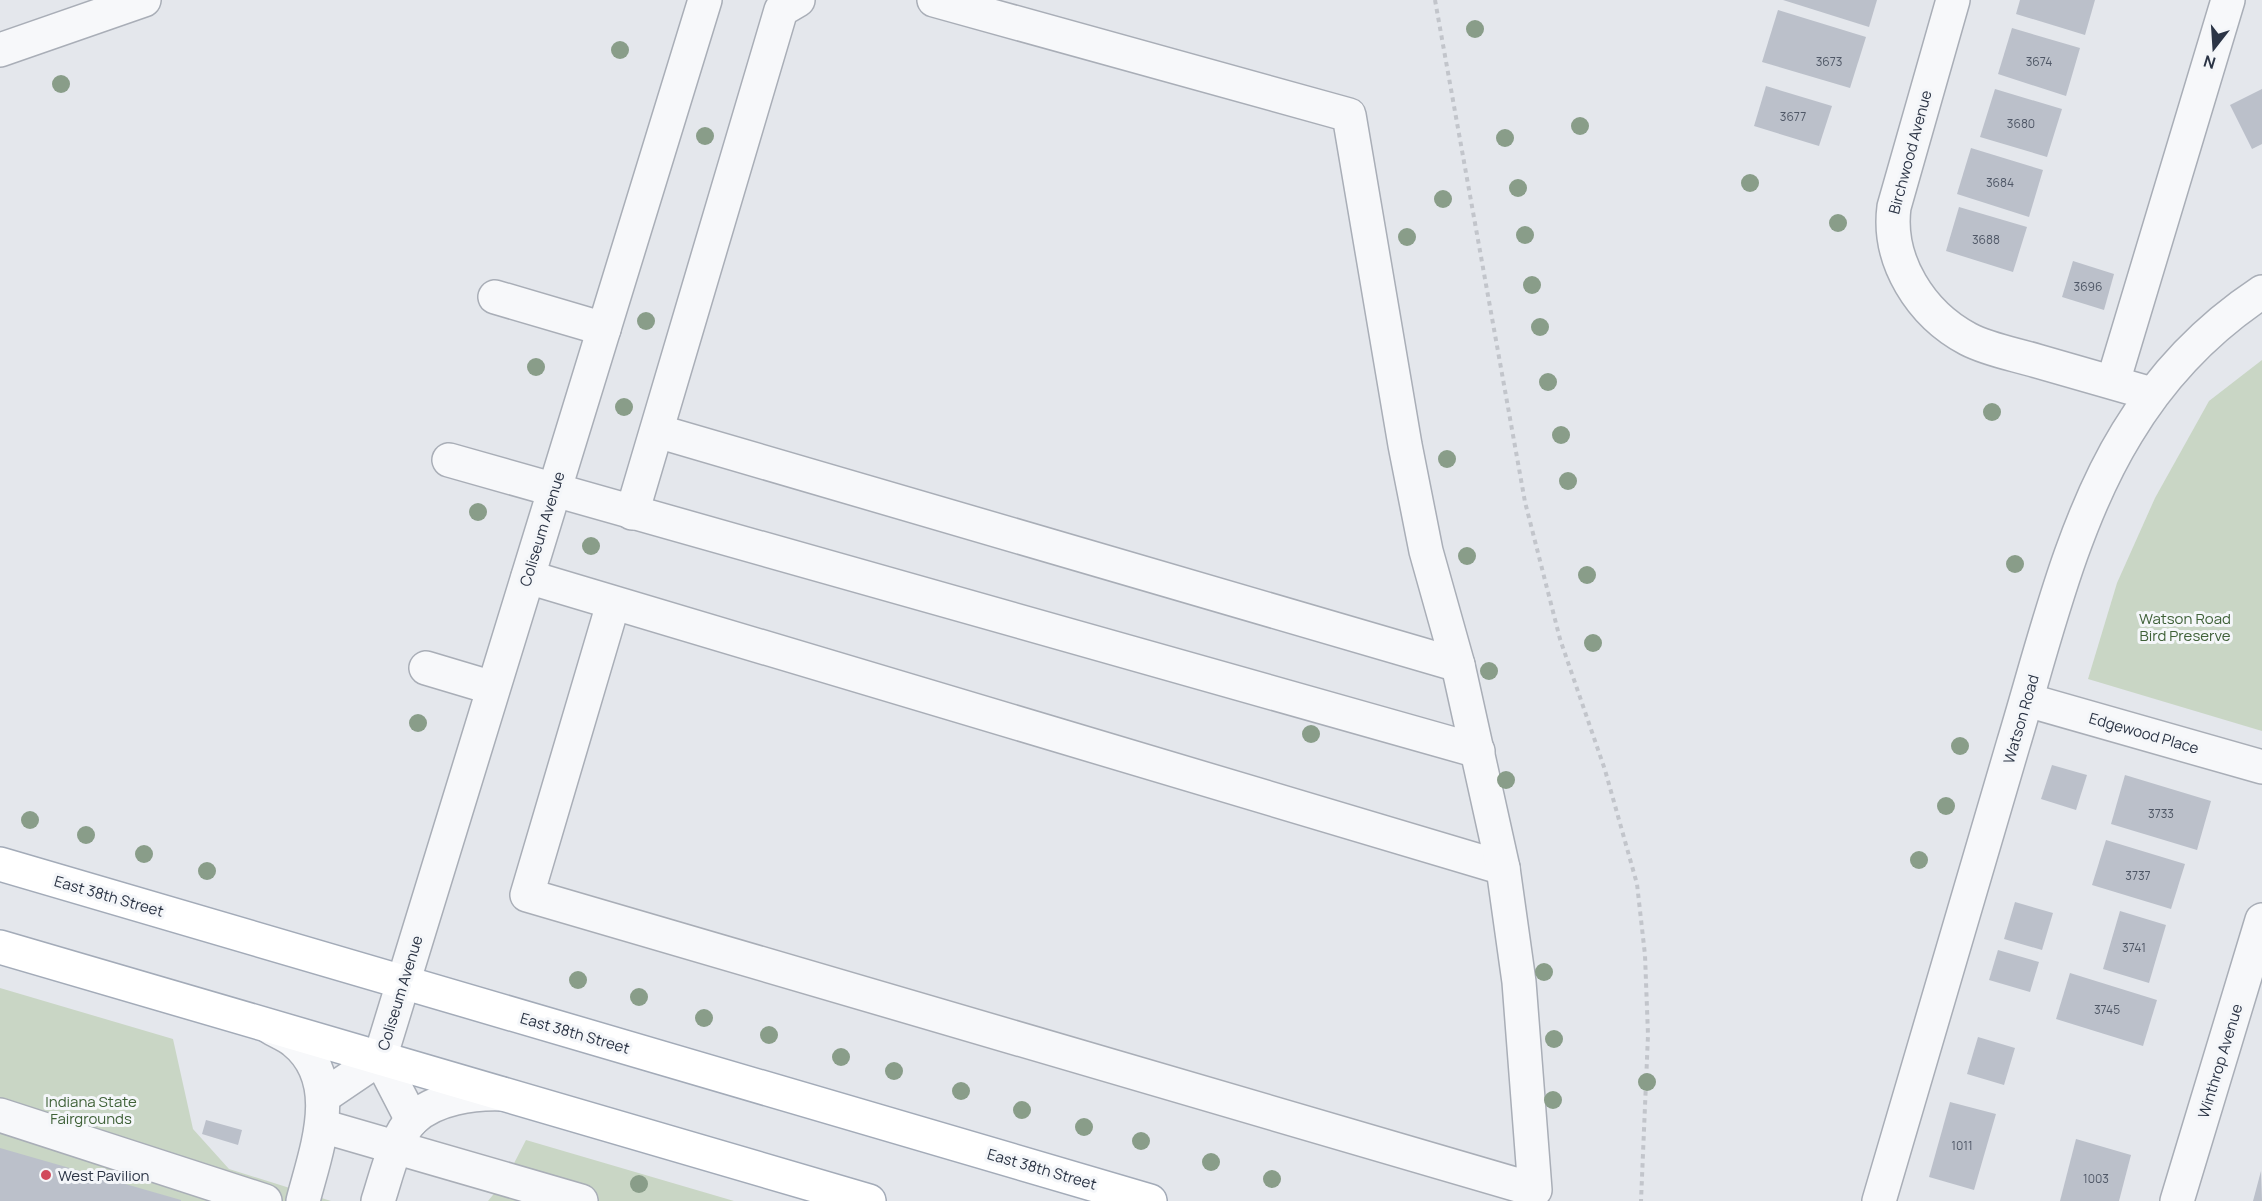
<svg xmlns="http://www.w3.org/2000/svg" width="2262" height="1201" viewBox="0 0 2262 1201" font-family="Manrope,sans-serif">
  <rect width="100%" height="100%" fill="#e4e7ec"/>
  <g fill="#c9d6c5">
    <path d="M2262,360V731L2088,679L2117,583L2155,498L2209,401Z"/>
    <path d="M0,988L173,1039L193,1129L229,1169L331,1201H0Z"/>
    <path d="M526,1140L734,1201H488L506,1179Z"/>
  </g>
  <g fill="#bbc0ca">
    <path d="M1783,0H1877L1869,27Z"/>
    <path d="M2020,0H2095L2085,35L2016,14Z"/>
    <path d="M1778,10L1866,37L1850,88L1762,62Z"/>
    <path d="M2012,28L2080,48L2066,96L1998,74Z"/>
    <path d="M1766,86L1832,106L1819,146L1754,126Z"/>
    <path d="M1995,89L2062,109L2047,157L1980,137Z"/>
    <path d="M2262,89V144L2252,149L2230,105Z"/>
    <path d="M1971,148L2043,170L2029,217L1957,194Z"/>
    <path d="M1959,207L2027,227L2013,272L1946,251Z"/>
    <path d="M2073,261L2114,274L2104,310L2062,297Z"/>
    <path d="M2052,765L2087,775L2076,810L2041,799Z"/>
    <path d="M2125,775L2211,801L2197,850L2111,824Z"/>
    <path d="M2106,840L2185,864L2171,909L2092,885Z"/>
    <path d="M2015,902L2053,913L2042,950L2004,939Z"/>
    <path d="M2120,911L2166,925L2149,983L2103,969Z"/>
    <path d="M1998,950L2039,962L2030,992L1989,980Z"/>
    <path d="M2070,973L2157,1000L2143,1046L2056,1019Z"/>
    <path d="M1978,1037L2015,1048L2004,1085L1967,1074Z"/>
    <path d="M1950,1102L1996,1114L1974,1190L1929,1177Z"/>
    <path d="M206,1120L242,1130L238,1145L202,1134Z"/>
    <path d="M2076,1139L2131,1155L2119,1201H2060Z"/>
    <path d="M0,1148L181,1200V1201H0Z"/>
    <path d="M2261,1171L2262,1201H2253Z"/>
  </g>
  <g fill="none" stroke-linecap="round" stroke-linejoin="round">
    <g stroke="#a9aeb7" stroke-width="36">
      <g id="minor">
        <path d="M1953,0L1894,207C1887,261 1921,314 1968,339C1989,350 2014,354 2037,361C2076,372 2114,383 2152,394"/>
        <path d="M0,50L144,0"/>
        <path d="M495,297L604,329"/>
        <path d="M2113,382L2228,0"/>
        <path d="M657,431L1458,665"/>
        <path d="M449,460L1478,751"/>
        <path d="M632,513L781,10L798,0"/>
        <path d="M528,577L1503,868"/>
        <path d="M613,604L527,895L1535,1190L1519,982L1503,868L1458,665L1426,551L1405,445L1349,115L934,0"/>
        <path d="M426,668L493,688"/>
        <path d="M2027,700L2262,767"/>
        <path d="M270,1027C278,1032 287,1035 294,1041C344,1081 316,1150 303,1201"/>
        <path d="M380,1058L412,1120"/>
        <path d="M324,1096L380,1058L705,0"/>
        <path d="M0,1115L265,1201"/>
        <path d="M322,1126L581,1201"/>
        <path d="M378,1201C386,1177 395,1136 413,1119C435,1098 474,1093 502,1094"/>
        <path d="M1879,1201C1924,1049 1969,897 2013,745C2044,643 2071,524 2127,433C2162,375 2206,329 2262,292"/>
        <path d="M2177,1201L2262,920"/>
      </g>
    </g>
    <g stroke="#a3abb8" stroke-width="36">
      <g id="major">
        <path d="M0,864L1150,1201"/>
        <path d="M0,947L869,1201"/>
      </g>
    </g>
    <path stroke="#c2c5cb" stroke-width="4" stroke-dasharray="4.5 4.5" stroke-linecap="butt" d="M1435,0L1525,502L1560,639L1605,770L1637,884L1645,955L1648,1035L1641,1201"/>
    <use href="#minor" stroke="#f7f8fa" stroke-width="33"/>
    <use href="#major" stroke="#fff" stroke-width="33"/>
  </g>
  <g fill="#899d89">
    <circle cx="1475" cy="29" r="9"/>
    <circle cx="620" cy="50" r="9"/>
    <circle cx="61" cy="84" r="9"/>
    <circle cx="1580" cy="126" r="9"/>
    <circle cx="705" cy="136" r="9"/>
    <circle cx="1505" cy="138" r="9"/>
    <circle cx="1750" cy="183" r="9"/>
    <circle cx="1518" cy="188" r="9"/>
    <circle cx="1443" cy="199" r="9"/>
    <circle cx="1838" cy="223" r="9"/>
    <circle cx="1525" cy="235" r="9"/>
    <circle cx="1407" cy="237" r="9"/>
    <circle cx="1532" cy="285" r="9"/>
    <circle cx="646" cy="321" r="9"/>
    <circle cx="1540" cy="327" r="9"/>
    <circle cx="536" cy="367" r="9"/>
    <circle cx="1548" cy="382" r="9"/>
    <circle cx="624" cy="407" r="9"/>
    <circle cx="1992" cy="412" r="9"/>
    <circle cx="1561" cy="435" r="9"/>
    <circle cx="1447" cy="459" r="9"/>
    <circle cx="1568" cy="481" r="9"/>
    <circle cx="478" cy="512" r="9"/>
    <circle cx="591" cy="546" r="9"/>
    <circle cx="1467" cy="556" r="9"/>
    <circle cx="2015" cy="564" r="9"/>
    <circle cx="1587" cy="575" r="9"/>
    <circle cx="1593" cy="643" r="9"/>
    <circle cx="1489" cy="671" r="9"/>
    <circle cx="418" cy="723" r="9"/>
    <circle cx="1311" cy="734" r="9"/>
    <circle cx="1960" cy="746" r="9"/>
    <circle cx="1506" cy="780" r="9"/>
    <circle cx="1946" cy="806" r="9"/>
    <circle cx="30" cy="820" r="9"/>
    <circle cx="86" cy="835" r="9"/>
    <circle cx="144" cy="854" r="9"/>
    <circle cx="1919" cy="860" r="9"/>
    <circle cx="207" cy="871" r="9"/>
    <circle cx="1544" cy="972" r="9"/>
    <circle cx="578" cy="980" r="9"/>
    <circle cx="639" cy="997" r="9"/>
    <circle cx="704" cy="1018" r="9"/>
    <circle cx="769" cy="1035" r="9"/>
    <circle cx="1554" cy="1039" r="9"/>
    <circle cx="841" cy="1057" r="9"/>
    <circle cx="894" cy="1071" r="9"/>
    <circle cx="1647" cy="1082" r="9"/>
    <circle cx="961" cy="1091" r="9"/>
    <circle cx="1553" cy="1100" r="9"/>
    <circle cx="1022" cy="1110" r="9"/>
    <circle cx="1084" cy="1127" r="9"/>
    <circle cx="1141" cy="1141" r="9"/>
    <circle cx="1211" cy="1162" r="9"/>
    <circle cx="1272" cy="1179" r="9"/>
    <circle cx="639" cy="1184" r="9"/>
  </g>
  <circle fill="#d1495b" stroke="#f4f6f9" stroke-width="2" cx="46" cy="1175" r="6"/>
  <g text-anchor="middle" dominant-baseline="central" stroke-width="6" stroke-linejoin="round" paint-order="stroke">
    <g font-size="12" fill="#4f5766">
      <text x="1829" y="61">3673</text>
      <text x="2039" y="61">3674</text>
      <text x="1793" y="116">3677</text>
      <text x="2021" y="123">3680</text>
      <text x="2000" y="182">3684</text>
      <text x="1986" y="239">3688</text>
      <text x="2088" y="286">3696</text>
      <text x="2161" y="813">3733</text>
      <text x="2138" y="875">3737</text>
      <text x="2134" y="947">3741</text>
      <text x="2107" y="1009">3745</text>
      <text x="1962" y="1145">1011</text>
      <text x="2096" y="1178">1003</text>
    </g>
    <g font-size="15" fill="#2b3445" stroke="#f4f6f9">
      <text transform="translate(1910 152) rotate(-75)">Birchwood Avenue</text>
      <text transform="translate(542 529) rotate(-73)">Coliseum Avenue</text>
      <text transform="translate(2021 719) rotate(-74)">Watson Road</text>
      <text transform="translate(2144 733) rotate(16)">Edgewood Place</text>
      <text transform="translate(109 896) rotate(16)">East 38th Street</text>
      <text transform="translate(400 993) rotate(-73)">Coliseum Avenue</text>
      <text transform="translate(575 1033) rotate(16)">East 38th Street</text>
      <text transform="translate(2220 1061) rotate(-73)">Winthrop Avenue</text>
      <text transform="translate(1042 1169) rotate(16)">East 38th Street</text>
    </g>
    <g font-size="15" fill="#3f6138" stroke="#f4f6f9">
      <text x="2185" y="618">Watson Road<tspan x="2185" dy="17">Bird Preserve</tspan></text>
      <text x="91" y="1101">Indiana State<tspan x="91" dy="17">Fairgrounds</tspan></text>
    </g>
    <g font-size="15" fill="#2b3445" stroke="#f4f6f9" text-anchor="start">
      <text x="58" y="1175">West Pavilion</text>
    </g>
  </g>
  <g transform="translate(2214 48) rotate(197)" stroke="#f4f6f9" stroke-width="4.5" paint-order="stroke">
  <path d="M0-4.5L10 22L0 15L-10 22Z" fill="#2b3445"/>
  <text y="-9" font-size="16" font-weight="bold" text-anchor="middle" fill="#2b3445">N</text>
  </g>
</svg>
